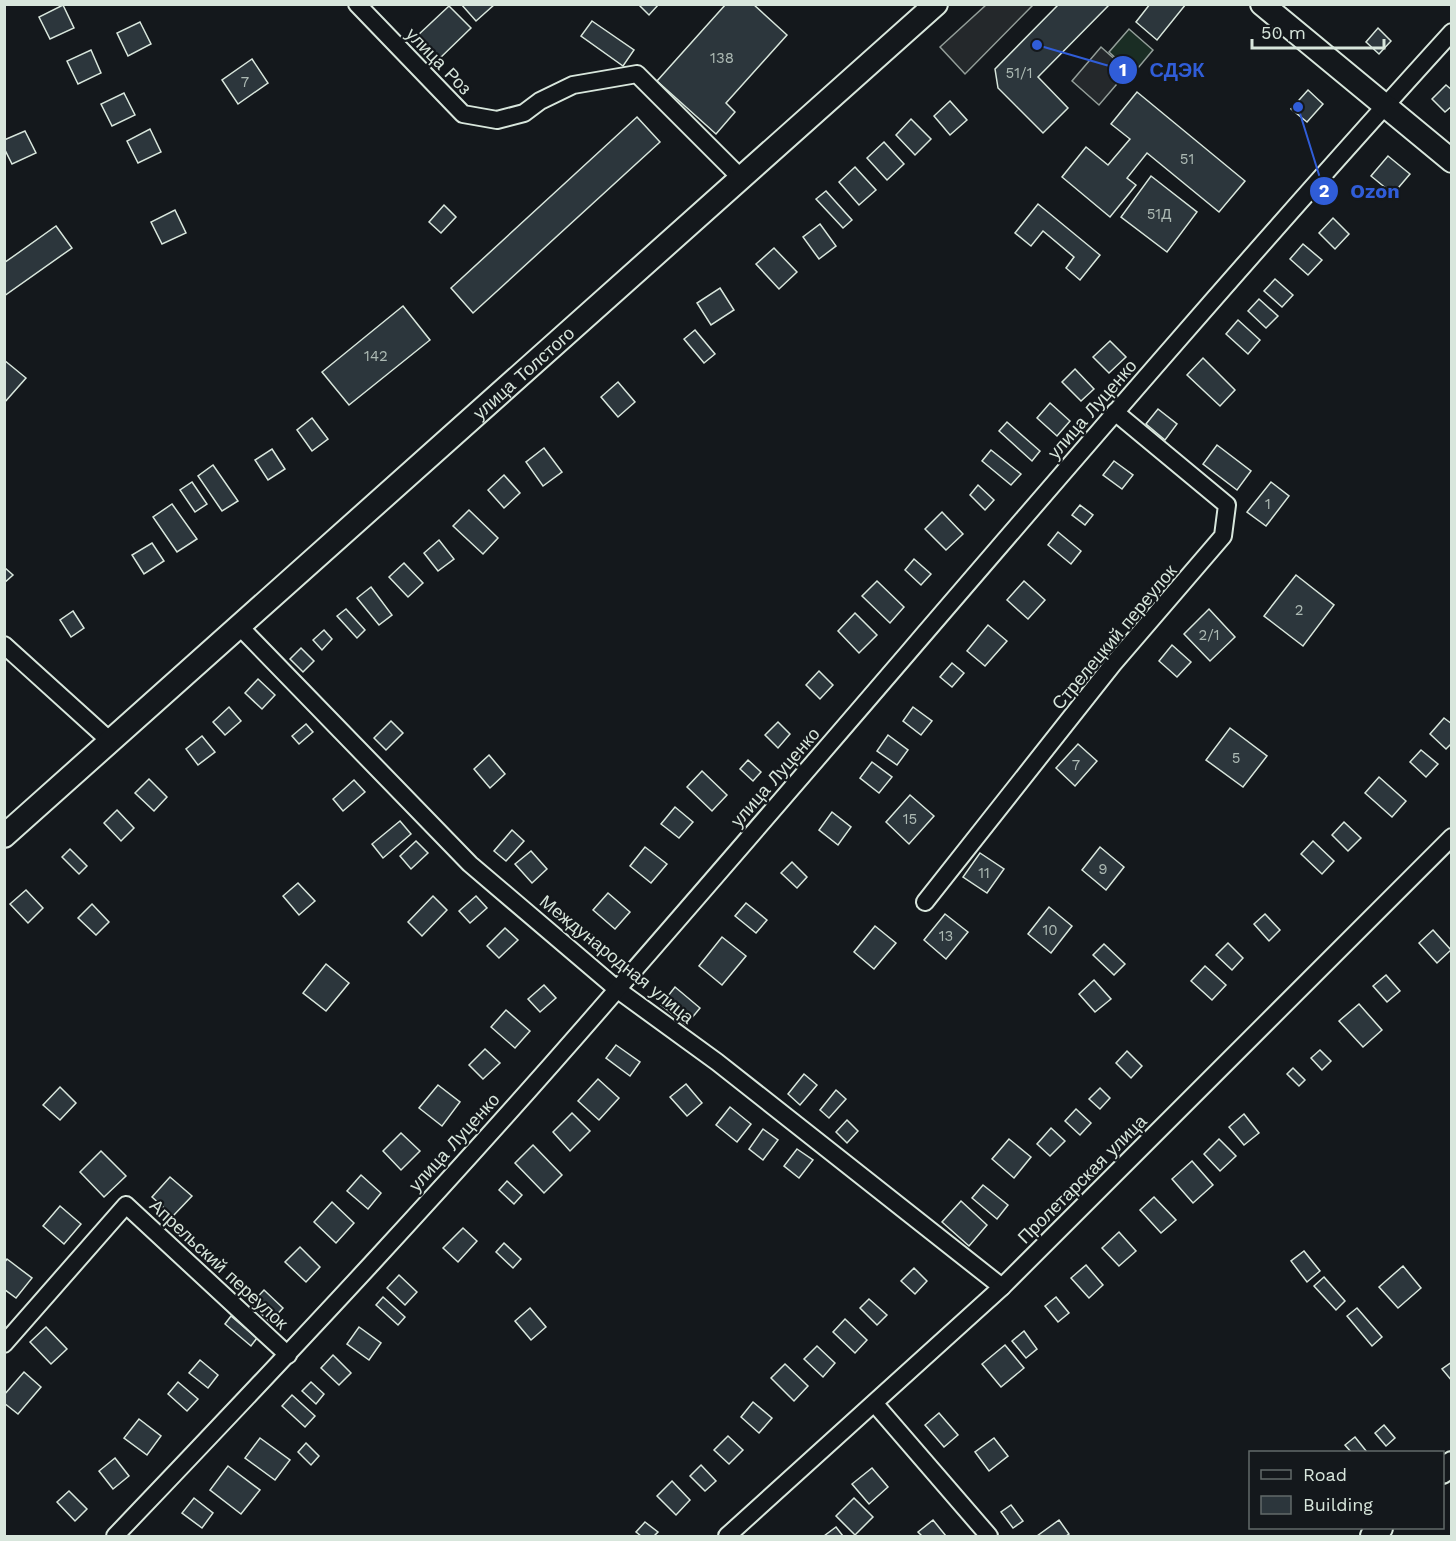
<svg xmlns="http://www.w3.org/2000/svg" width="1456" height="1541" viewBox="0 0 1456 1541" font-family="'Work Sans',sans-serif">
  <rect width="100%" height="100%" fill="#14181c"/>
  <path fill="#1a2d24" stroke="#939e99" stroke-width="1.5" d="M1129,29L1153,50L1133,74L1109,52Z"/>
  <g fill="#24282b" stroke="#939e99" stroke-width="1.5">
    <path d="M986,5H1033L965,74L940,47Z"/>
    <path d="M1101,47L1128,71L1099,105L1072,81Z"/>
  </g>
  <g fill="#2c363c" stroke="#d8e6dc" stroke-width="1.5">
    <path d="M461,4H495L476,21Z"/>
    <path d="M638,4H659L649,15Z"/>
    <path d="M726,4H753L787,35L726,103L735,112L716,134L657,81Z"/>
    <path d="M1059,4H1110L1038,77L1068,108L1043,133L998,88L995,69Z"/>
    <path d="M1150,4H1186L1157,40L1136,22Z"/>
    <path d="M63,5L74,28L50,39L39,17Z"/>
    <path d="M449,6L471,28L438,60L416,37Z"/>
    <path d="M592,21L634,50L623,66L581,36Z"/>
    <path d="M140,22L151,44L128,56L117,33Z"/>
    <path d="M1378,28L1391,41L1379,54L1366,42Z"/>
    <path d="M91,50L101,73L78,84L67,61Z"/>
    <path d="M252,59L268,83L238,104L222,80Z"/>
    <path d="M1446,85L1452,90V106L1445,112L1432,99Z"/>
    <path d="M1308,90L1323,104L1307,122L1291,109Z"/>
    <path d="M1137,92L1245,181L1219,212L1147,153L1127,178L1136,185L1110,217L1062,177L1086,147L1108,165L1130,139L1111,124Z"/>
    <path d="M124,93L135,115L112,126L101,104Z"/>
    <path d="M950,101L967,120L950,135L934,116Z"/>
    <path d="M637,117L660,142L473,313L451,288Z"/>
    <path d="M911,119L931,139L915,155L896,135Z"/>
    <path d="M150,129L161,152L138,163L127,141Z"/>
    <path d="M25,131L36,153L12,164L4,148V140Z"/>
    <path d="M884,142L904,164L887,180L867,158Z"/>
    <path d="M1388,156L1410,174L1393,194L1371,176Z"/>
    <path d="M855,167L876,190L859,205L839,182Z"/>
    <path d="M1151,176L1197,212L1167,252L1121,217Z"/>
    <path d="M826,191L852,220L843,228L816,199Z"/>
    <path d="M1038,204L1100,255L1080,280L1066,268L1074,257L1043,231L1031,246L1015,233Z"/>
    <path d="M444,205L456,217L441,233L429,222Z"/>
    <path d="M175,210L186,233L162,244L151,222Z"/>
    <path d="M1333,218L1349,234L1335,249L1319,233Z"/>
    <path d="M820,224L836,246L819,259L803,237Z"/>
    <path d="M56,226L72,248L4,296V263Z"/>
    <path d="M1303,244L1322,260L1308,275L1290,259Z"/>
    <path d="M774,248L797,272L779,289L756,264Z"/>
    <path d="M1275,279L1293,295L1282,307L1264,291Z"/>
    <path d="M720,288L734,310L711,325L697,303Z"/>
    <path d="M1259,299L1278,316L1266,328L1248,311Z"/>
    <path d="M403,306L430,340L349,405L322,372Z"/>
    <path d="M1238,320L1260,340L1248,354L1226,334Z"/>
    <path d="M695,330L715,354L704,363L684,339Z"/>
    <path d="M1110,341L1126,357L1109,373L1093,357Z"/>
    <path d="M1203,358L1235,390L1220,406L1187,375Z"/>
    <path d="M4,360L26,378L4,403Z"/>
    <path d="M1075,369L1094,389L1081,401L1062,382Z"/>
    <path d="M618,382L635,402L618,417L601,397Z"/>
    <path d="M1050,403L1070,421L1057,436L1037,418Z"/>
    <path d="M1158,409L1177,424L1165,440L1146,424Z"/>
    <path d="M312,418L328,439L312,451L297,430Z"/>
    <path d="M1007,422L1040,451L1032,461L999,431Z"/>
    <path d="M1217,445L1251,471L1237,490L1203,464Z"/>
    <path d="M544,448L562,472L543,486L526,462Z"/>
    <path d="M272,449L285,469L268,480L255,460Z"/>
    <path d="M991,450L1021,474L1011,485L982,461Z"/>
    <path d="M1114,461L1133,475L1122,489L1103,475Z"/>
    <path d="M213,465L238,501L222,511L198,476Z"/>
    <path d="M504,475L520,493L504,508L488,490Z"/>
    <path d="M192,482L207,504L195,512L180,490Z"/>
    <path d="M1271,482L1289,496L1266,526L1247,512Z"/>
    <path d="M978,485L994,500L985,510L970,495Z"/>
    <path d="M172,504L197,539L177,552L153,517Z"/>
    <path d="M1080,505L1093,515L1085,525L1072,515Z"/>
    <path d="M469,510L498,538L483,554L453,526Z"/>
    <path d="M942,512L963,534L946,550L925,529Z"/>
    <path d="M1058,532L1081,551L1071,564L1048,545Z"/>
    <path d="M439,540L454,559L438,571L424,553Z"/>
    <path d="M152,543L164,561L144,574L132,555Z"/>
    <path d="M914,559L931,574L921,585L905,570Z"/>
    <path d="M404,563L423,583L408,597L389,577Z"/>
    <path d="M4,567L13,575L4,583Z"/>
    <path d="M1296,575L1334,605L1303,646L1264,616Z"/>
    <path d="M877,581L904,607L890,623L862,596Z"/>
    <path d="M1024,581L1045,600L1028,619L1007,600Z"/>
    <path d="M371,587L392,615L379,625L357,598Z"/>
    <path d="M346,609L365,630L357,638L337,616Z"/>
    <path d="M1209,609L1235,637L1210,661L1184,634Z"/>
    <path d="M73,611L84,628L71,637L60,620Z"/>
    <path d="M855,613L877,635L859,653L838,631Z"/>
    <path d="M988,625L1007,641L985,666L967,651Z"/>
    <path d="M324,630L332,639L322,650L313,640Z"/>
    <path d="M1172,645L1191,662L1177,677L1159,661Z"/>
    <path d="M301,648L314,661L303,672L290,659Z"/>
    <path d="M952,663L964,673L952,687L940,677Z"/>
    <path d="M819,671L833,685L820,699L806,685Z"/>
    <path d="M258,679L275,695L262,709L245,693Z"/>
    <path d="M229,707L241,721L225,735L213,722Z"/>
    <path d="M913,707L932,721L921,735L903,721Z"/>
    <path d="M1444,718L1452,724V743L1446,749L1430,734Z"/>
    <path d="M391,721L403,733L386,750L374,738Z"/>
    <path d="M778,722L790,734L778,748L765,735Z"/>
    <path d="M306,724L313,732L299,744L292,736Z"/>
    <path d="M1230,728L1267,756L1243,787L1206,760Z"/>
    <path d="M888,735L908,750L897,765L877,751Z"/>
    <path d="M202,736L215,752L198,765L186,749Z"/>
    <path d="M1078,744L1097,761L1075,786L1056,768Z"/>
    <path d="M1421,750L1438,764L1426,777L1410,762Z"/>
    <path d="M489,755L505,774L490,788L474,769Z"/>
    <path d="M748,760L761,772L753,781L740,769Z"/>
    <path d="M872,762L892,777L879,793L860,778Z"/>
    <path d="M702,771L727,795L712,811L687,787Z"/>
    <path d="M1379,777L1406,801L1392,817L1365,793Z"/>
    <path d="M149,779L167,797L154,811L135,793Z"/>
    <path d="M354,780L365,792L343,811L333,799Z"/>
    <path d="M910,795L934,816L909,844L886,822Z"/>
    <path d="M675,807L693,822L679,838L661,824Z"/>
    <path d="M117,810L134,828L121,841L104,823Z"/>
    <path d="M832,812L851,827L838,845L819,830Z"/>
    <path d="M400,821L411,834L383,858L372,844Z"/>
    <path d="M1344,822L1361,838L1348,851L1332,835Z"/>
    <path d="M512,830L524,841L506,861L494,851Z"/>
    <path d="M416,841L428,853L411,869L400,856Z"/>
    <path d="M1313,841L1334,861L1322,874L1301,854Z"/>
    <path d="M645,847L667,864L651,883L630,866Z"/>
    <path d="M1100,847L1124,867L1106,890L1082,870Z"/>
    <path d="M70,849L87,866L79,874L62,857Z"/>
    <path d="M531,851L547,869L532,883L515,864Z"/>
    <path d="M980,853L1004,869L987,893L963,877Z"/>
    <path d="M792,862L807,877L797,888L781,873Z"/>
    <path d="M298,883L315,901L299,915L283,896Z"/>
    <path d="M26,890L43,908L28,923L10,904Z"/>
    <path d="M608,893L630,912L615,929L593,910Z"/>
    <path d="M433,896L447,910L422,936L408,922Z"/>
    <path d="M476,896L487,908L470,923L459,911Z"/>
    <path d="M746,903L767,920L756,933L735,916Z"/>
    <path d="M92,904L109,922L96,935L78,918Z"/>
    <path d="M1049,907L1072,926L1051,953L1028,934Z"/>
    <path d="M945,914L968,932L946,959L924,940Z"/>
    <path d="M1265,914L1280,930L1269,941L1254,924Z"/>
    <path d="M875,926L896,943L874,969L854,952Z"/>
    <path d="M505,928L518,940L499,958L487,946Z"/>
    <path d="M1433,930L1451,950L1437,963L1419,943Z"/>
    <path d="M589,932L601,942L594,949L583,939Z"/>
    <path d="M722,937L746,956L722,985L699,966Z"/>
    <path d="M1228,943L1243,958L1232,970L1216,955Z"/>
    <path d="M1104,944L1125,964L1114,975L1093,955Z"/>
    <path d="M326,964L349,983L326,1011L303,993Z"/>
    <path d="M1205,966L1226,985L1212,1000L1191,981Z"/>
    <path d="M1386,975L1400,991L1387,1002L1373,986Z"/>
    <path d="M1094,980L1111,999L1095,1012L1079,994Z"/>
    <path d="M544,985L556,998L540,1012L528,999Z"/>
    <path d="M675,987L700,1008L686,1025L661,1005Z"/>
    <path d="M1359,1004L1382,1030L1363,1047L1339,1021Z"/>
    <path d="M506,1010L530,1031L515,1048L491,1027Z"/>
    <path d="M616,1045L640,1062L630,1076L606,1058Z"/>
    <path d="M485,1049L500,1063L483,1079L469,1065Z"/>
    <path d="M1320,1050L1331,1061L1322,1070L1311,1058Z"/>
    <path d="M1127,1051L1142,1066L1131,1078L1116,1063Z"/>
    <path d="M1293,1068L1305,1080L1299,1086L1287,1074Z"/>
    <path d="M804,1074L817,1085L800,1105L788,1094Z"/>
    <path d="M598,1079L619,1098L599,1120L578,1101Z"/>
    <path d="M686,1084L702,1103L687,1116L670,1097Z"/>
    <path d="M438,1085L460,1102L442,1126L419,1108Z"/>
    <path d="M60,1087L76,1103L60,1120L43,1105Z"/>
    <path d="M1100,1088L1110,1098L1100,1109L1089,1099Z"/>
    <path d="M836,1090L846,1099L829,1118L820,1110Z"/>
    <path d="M730,1107L751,1124L737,1142L716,1125Z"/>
    <path d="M1076,1109L1091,1123L1080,1135L1065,1121Z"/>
    <path d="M572,1113L590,1131L570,1151L553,1132Z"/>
    <path d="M1244,1114L1259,1133L1244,1145L1229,1127Z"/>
    <path d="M847,1120L858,1131L847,1143L836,1132Z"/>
    <path d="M1051,1128L1065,1141L1050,1156L1037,1144Z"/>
    <path d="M763,1129L778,1140L763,1160L749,1149Z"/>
    <path d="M401,1133L420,1151L401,1170L383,1151Z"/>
    <path d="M1009,1139L1031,1157L1014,1178L992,1159Z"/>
    <path d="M1219,1139L1236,1156L1220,1171L1204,1154Z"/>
    <path d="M533,1145L562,1175L544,1193L515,1163Z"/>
    <path d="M797,1149L813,1160L799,1178L784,1166Z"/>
    <path d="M101,1151L126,1176L104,1197L80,1172Z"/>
    <path d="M1192,1161L1213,1185L1193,1203L1172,1179Z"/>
    <path d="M361,1175L381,1193L368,1209L347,1191Z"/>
    <path d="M170,1177L192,1196L173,1216L152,1197Z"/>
    <path d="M507,1181L522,1195L514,1204L499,1190Z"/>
    <path d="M983,1185L1008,1205L997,1219L972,1198Z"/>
    <path d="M1154,1197L1176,1220L1161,1233L1140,1210Z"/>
    <path d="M961,1201L987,1225L969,1246L942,1222Z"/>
    <path d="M332,1202L354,1223L336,1243L314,1222Z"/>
    <path d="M60,1206L81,1224L64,1244L43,1226Z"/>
    <path d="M463,1228L477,1241L458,1262L443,1248Z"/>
    <path d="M1119,1232L1136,1251L1119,1266L1102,1248Z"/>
    <path d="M504,1243L521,1259L513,1268L496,1252Z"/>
    <path d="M300,1247L320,1267L306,1282L285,1262Z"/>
    <path d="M1304,1251L1320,1271L1307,1282L1291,1261Z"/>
    <path d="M7,1259L32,1278L16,1298L4,1289V1263Z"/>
    <path d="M1086,1265L1103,1285L1089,1298L1071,1278Z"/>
    <path d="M1403,1266L1421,1288L1398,1308L1379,1287Z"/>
    <path d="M914,1268L927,1281L915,1294L901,1281Z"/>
    <path d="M399,1275L417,1292L405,1305L387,1288Z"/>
    <path d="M1324,1277L1345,1301L1336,1310L1314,1286Z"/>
    <path d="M264,1290L283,1308L270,1322L251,1304Z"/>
    <path d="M383,1297L405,1317L398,1325L376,1305Z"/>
    <path d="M1056,1297L1069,1313L1058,1322L1045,1306Z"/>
    <path d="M869,1299L887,1315L877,1325L860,1308Z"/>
    <path d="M530,1308L546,1327L531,1340L515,1321Z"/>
    <path d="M1357,1308L1382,1337L1372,1346L1347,1316Z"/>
    <path d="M231,1316L257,1338L251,1346L225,1324Z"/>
    <path d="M845,1319L867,1340L855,1353L833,1332Z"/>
    <path d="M46,1327L67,1349L51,1364L30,1342Z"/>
    <path d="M359,1327L381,1343L369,1360L347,1344Z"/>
    <path d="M1024,1331L1037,1349L1026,1358L1012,1341Z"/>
    <path d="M1005,1345L1024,1368L1001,1387L982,1364Z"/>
    <path d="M817,1346L835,1363L823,1377L804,1359Z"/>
    <path d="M333,1355L351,1373L339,1385L321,1368Z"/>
    <path d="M200,1360L218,1375L208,1388L189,1373Z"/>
    <path d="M1452,1362V1381L1442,1369Z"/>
    <path d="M785,1364L808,1386L794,1401L771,1378Z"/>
    <path d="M24,1372L41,1387L18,1414L4,1403V1395Z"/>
    <path d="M178,1382L198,1399L187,1411L168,1394Z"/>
    <path d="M311,1382L324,1394L316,1404L302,1391Z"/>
    <path d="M292,1395L315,1416L305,1427L282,1406Z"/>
    <path d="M753,1402L772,1418L759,1433L741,1417Z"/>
    <path d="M939,1413L958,1435L944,1447L925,1425Z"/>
    <path d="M139,1419L161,1436L147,1455L124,1438Z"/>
    <path d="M1384,1425L1395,1438L1386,1446L1375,1433Z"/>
    <path d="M728,1436L743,1450L729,1464L714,1450Z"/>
    <path d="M1355,1437L1367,1452H1351L1345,1445Z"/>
    <path d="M260,1438L290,1460L275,1480L245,1458Z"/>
    <path d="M994,1438L1008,1456L989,1471L975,1452Z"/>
    <path d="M306,1443L319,1456L311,1465L298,1452Z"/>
    <path d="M115,1458L129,1476L113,1489L99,1471Z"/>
    <path d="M701,1465L716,1481L705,1491L690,1476Z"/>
    <path d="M228,1466L260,1490L241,1514L210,1490Z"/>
    <path d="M872,1468L888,1487L869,1504L852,1484Z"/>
    <path d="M672,1481L690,1500L676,1515L657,1496Z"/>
    <path d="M69,1491L87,1509L75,1521L57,1502Z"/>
    <path d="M194,1498L213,1513L202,1528L182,1513Z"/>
    <path d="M854,1498L873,1517L855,1535L836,1516Z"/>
    <path d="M1011,1505L1023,1521L1013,1528L1001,1512Z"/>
    <path d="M933,1520L946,1536H922L918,1532Z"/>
    <path d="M1059,1520L1069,1534L1066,1536H1037Z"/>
    <path d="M645,1522L658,1532L654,1536H641L636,1532Z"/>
    <path d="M836,1527L843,1536H824Z"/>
  </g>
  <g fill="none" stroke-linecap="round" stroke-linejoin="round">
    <g stroke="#d8e6dc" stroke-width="20">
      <g id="street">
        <path d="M357,4L463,114L497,120L524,113L540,101L573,85L637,74L742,179"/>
        <path d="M239,626L470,864L618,990L717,1062L1002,1287"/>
        <path d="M4,645L109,740"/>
        <path d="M925,902L1113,664L1223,536L1227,505L1115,412"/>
        <path d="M4,1344L126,1205L288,1355"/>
        <path d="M875,1404L989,1536"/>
        <path d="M115,1536C287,1356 458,1174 621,985C898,668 1168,344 1452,32"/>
        <path d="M727,1536L1002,1287L1452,837"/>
      </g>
    </g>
    <g stroke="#d8e6dc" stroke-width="26">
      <g id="secondary">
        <path d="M1262,4L1452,161"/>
        <path id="s1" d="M4,836L936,4"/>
        <path d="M1442,1472L1452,1463"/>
        <path d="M1372,1536L1381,1528"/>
      </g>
    </g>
    <use href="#street" stroke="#14181c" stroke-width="16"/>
    <use href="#secondary" stroke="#14181c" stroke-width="22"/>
  </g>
  <g text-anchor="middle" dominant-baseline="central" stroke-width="4.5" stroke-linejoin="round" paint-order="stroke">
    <g font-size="15" fill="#adbab4">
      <text x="722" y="58">138</text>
      <text x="1019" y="73">51/1</text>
      <text x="245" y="82">7</text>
      <text x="1187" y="159">51</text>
      <text x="1159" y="214">51Д</text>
      <text x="376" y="356">142</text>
      <text x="1268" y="504">1</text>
      <text x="1299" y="610">2</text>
      <text x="1209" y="635">2/1</text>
      <text x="1236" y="758">5</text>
      <text x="1076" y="765">7</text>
      <text x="910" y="819">15</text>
      <text x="1103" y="869">9</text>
      <text x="984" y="873">11</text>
      <text x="1050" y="930">10</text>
      <text x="946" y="936">13</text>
    </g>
    <g font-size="18" fill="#d8e6dc" stroke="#14181c">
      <text transform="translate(439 61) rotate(46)">улица Роз</text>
      <text stroke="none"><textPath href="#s1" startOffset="696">улица Толстого</textPath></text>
      <text transform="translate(1092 409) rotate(-49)">улица Луценко</text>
      <text transform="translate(1114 637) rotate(-50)">Стрелецкий переулок</text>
      <text transform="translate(775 777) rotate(-49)">улица Луценко</text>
      <text transform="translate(617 959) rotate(39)">Международная улица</text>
      <text transform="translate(454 1142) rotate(-48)">улица Луценко</text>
      <text transform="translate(1082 1179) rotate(-45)">Пролетарская улица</text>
      <text transform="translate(219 1264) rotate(43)">Апрельский переулок</text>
    </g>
  </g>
  <path fill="none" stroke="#305dd8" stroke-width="2" d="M1037 45L1123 70M1298 107L1324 191"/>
  <g fill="#305dd8" stroke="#14181c" stroke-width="2">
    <circle cx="1037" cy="45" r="6"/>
    <circle cx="1298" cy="107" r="6"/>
    <circle cx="1123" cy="70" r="15"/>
    <circle cx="1324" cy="191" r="15"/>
  </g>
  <g font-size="18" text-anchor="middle" font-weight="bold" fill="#fff">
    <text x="1123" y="76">1</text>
    <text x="1324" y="197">2</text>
  </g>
  <g font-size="20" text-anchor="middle" font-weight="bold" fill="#305dd8" stroke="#14181c" stroke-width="4.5" stroke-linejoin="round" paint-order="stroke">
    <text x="1177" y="77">СДЭК</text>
    <text x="1375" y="198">Ozon</text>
  </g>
  <rect width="1456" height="1541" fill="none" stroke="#d8e6dc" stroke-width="12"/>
  <rect x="1249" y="1451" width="195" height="78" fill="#14181c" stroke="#626a69" stroke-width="1.5"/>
  <rect x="1261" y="1470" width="30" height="9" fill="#14181c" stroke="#626a69" stroke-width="1.5"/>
  <text x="1303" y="1481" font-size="18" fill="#d8e6dc">Road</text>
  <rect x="1261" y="1496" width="30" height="18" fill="#2c363c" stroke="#626a69" stroke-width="1.5"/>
  <text x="1303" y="1511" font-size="18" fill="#d8e6dc">Building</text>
  <path d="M1252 39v9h132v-9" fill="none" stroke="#d8e6dc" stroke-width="3"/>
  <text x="1261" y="39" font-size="18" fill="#d8e6dc" stroke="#14181c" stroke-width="4.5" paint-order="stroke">50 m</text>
</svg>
